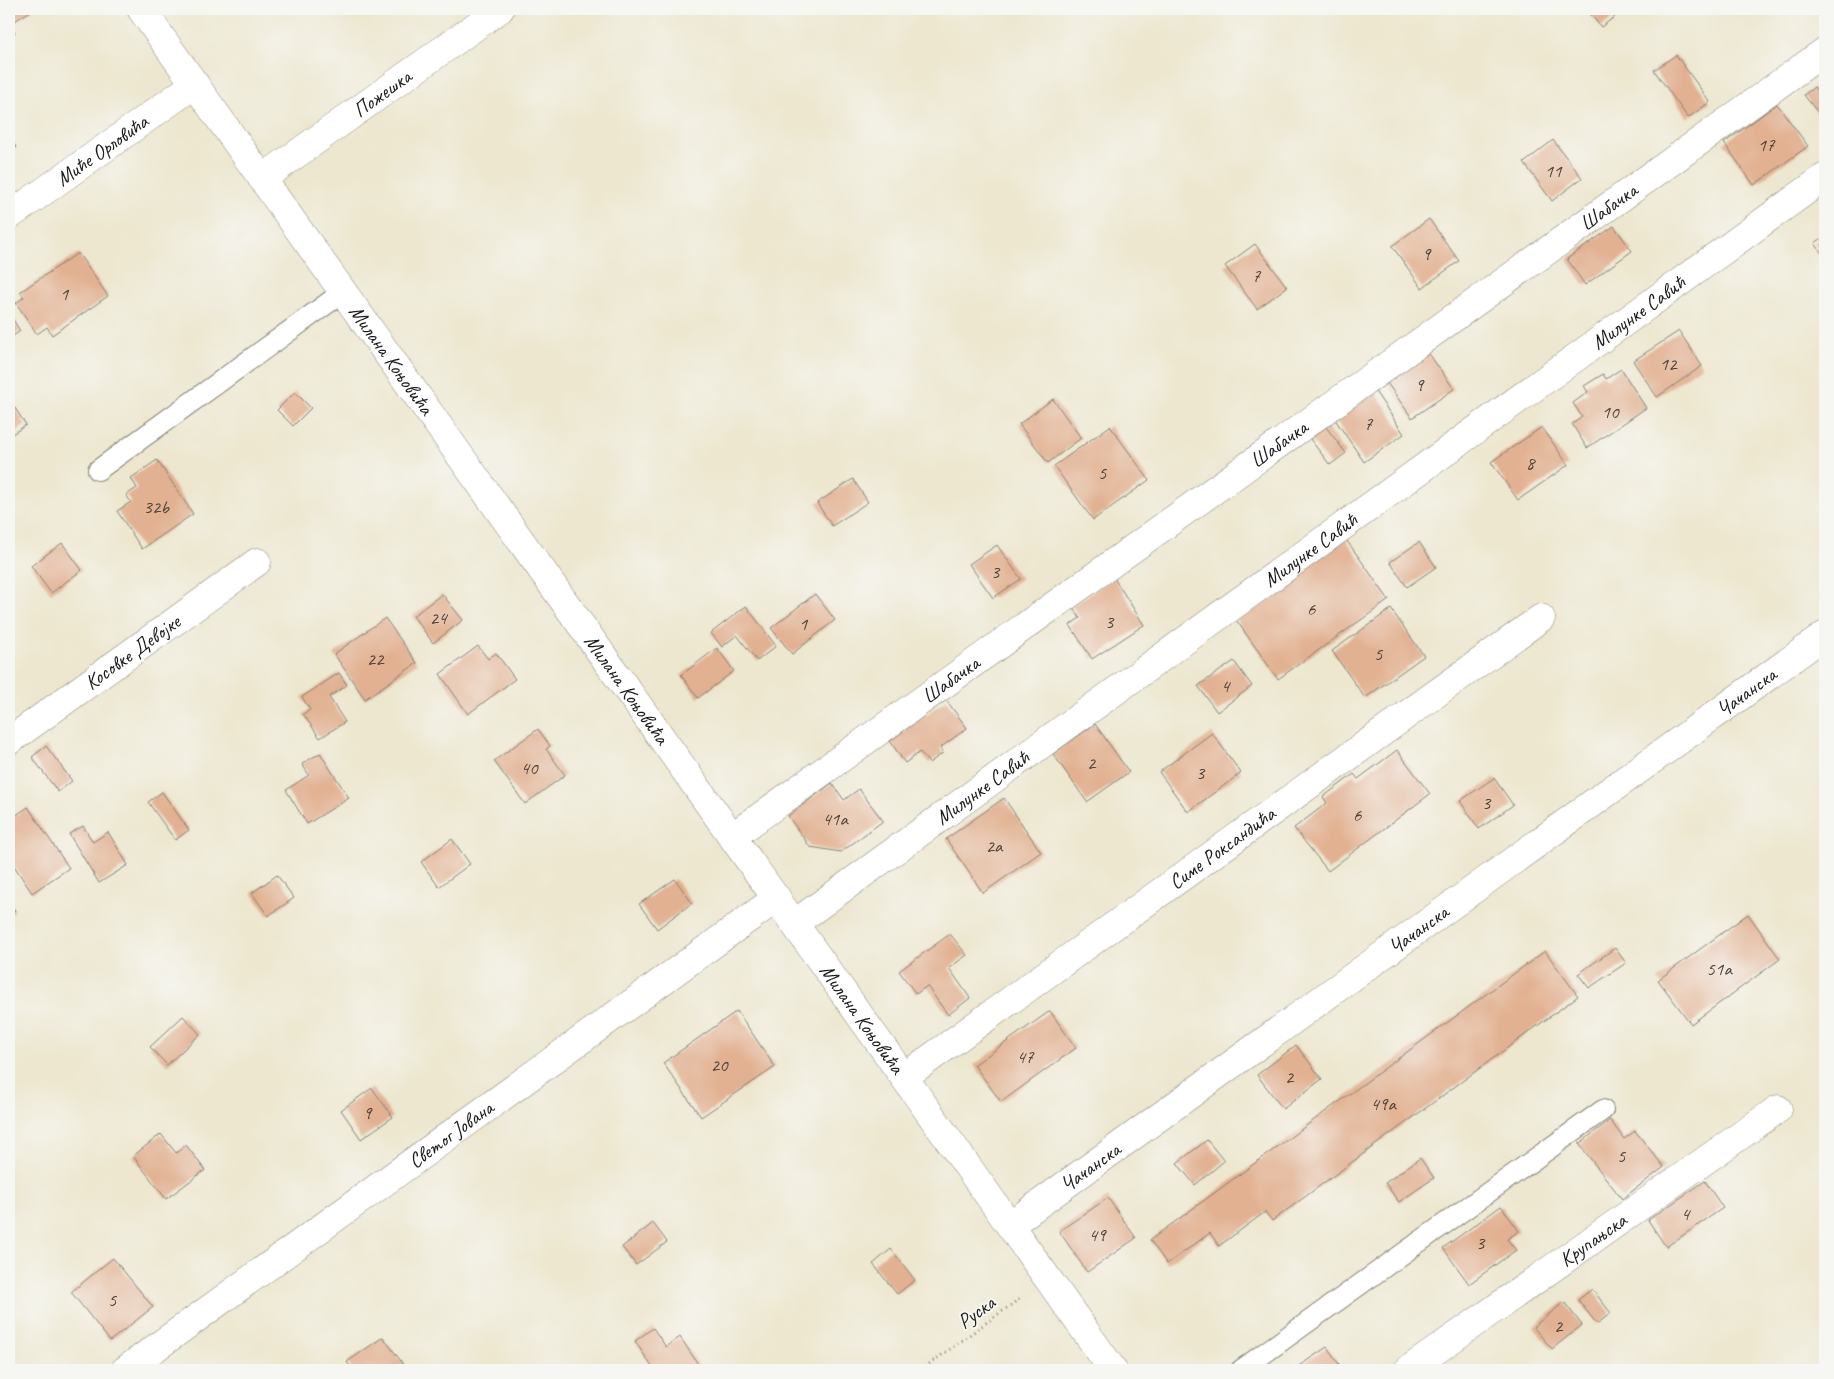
<svg xmlns="http://www.w3.org/2000/svg" width="1834" height="1379" viewBox="0 0 1834 1379" font-family="Caveat,sans-serif">
  <rect width="100%" height="100%" fill="#f6f6f2"/>
  <filter id="ink" filterUnits="userSpaceOnUse"><feTurbulence type="fractalNoise" baseFrequency=".02" numOctaves="2"/><feDisplacementMap in="SourceGraphic" scale="10" xChannelSelector="R" yChannelSelector="G"/><feConvolveMatrix kernelMatrix="1 2 1 2 8 2 1 2 1" color-interpolation-filters="sRGB"/></filter>
  <filter id="wash" filterUnits="userSpaceOnUse"><feTurbulence type="fractalNoise" baseFrequency=".0096" numOctaves="4" result="noise"/><feDisplacementMap in="SourceGraphic" scale="20" xChannelSelector="R" yChannelSelector="G"/><feGaussianBlur stdDeviation="1.12" result="paint"/><feColorMatrix in="noise" values="0 0 0 0 0 0 0 0 0 0 0 0 0 0 0 0 0 1.4 0 .05"/><feComposite in="paint" operator="in"/></filter>
  <g filter="url(#wash)">
    <rect width="100%" height="100%" fill="#ede7cf"/>
    <g id="blocks">
      <g fill="#e2b191">
        <path d="M9,9H34L10,24L15,33L9,37Z"/>
        <path d="M1586,9H1625L1601,27Z"/>
        <path d="M1676,55L1710,102L1688,118L1654,70Z"/>
        <path d="M1814,87L1825,101V115L1822,118L1804,95Z"/>
        <path d="M1777,104L1808,146L1754,185L1724,143Z"/>
        <path d="M9,138L16,147L9,152Z"/>
        <path d="M1553,140L1582,178L1552,201L1524,163Z"/>
        <path d="M1429,219L1459,261L1422,288L1392,246Z"/>
        <path d="M1614,226L1632,251L1585,285L1567,259Z"/>
        <path d="M1825,236V258L1815,243Z"/>
        <path d="M1255,244L1287,287L1257,309L1225,266Z"/>
        <path d="M78,253L108,296L52,335L47,327L37,334L16,303L24,297L20,292Z"/>
        <path d="M9,313L20,331L9,339Z"/>
        <path d="M1679,331L1702,366L1657,397L1633,361Z"/>
        <path d="M1427,351L1454,389L1412,418L1385,380Z"/>
        <path d="M1621,369L1646,408L1587,448L1572,424L1582,417L1573,403L1588,392L1584,386L1603,374L1606,379Z"/>
        <path d="M1372,387L1404,434L1364,462L1332,415Z"/>
        <path d="M295,392L311,408L293,426L277,410Z"/>
        <path d="M9,399L26,425L9,436Z"/>
        <path d="M1053,399L1081,438L1048,463L1019,424Z"/>
        <path d="M1110,426L1149,480L1093,520L1054,466Z"/>
        <path d="M1326,427L1346,453L1330,465L1310,439Z"/>
        <path d="M1542,427L1568,465L1518,500L1491,462Z"/>
        <path d="M157,460L193,514L142,549L117,511L131,502L126,495L137,488L131,478Z"/>
        <path d="M853,479L868,502L832,526L817,503Z"/>
        <path d="M1345,538L1389,600L1278,679L1234,617Z"/>
        <path d="M1419,542L1436,567L1407,587L1390,562Z"/>
        <path d="M62,543L82,570L51,593L31,566Z"/>
        <path d="M997,545L1021,579L993,598L969,564Z"/>
        <path d="M1114,578L1144,625L1092,659L1070,625L1080,618L1072,606Z"/>
        <path d="M442,594L463,620L433,643L413,616Z"/>
        <path d="M815,594L835,620L792,654L771,628Z"/>
        <path d="M746,606L776,646L757,661L737,635L722,647L711,633Z"/>
        <path d="M1391,609L1424,656L1365,698L1332,651Z"/>
        <path d="M385,618L417,663L365,699L334,654Z"/>
        <path d="M478,646L488,659L496,653L515,679L468,714L440,674Z"/>
        <path d="M717,648L734,671L698,698L681,675Z"/>
        <path d="M1234,661L1252,686L1217,712L1198,686Z"/>
        <path d="M339,673L347,685L329,697L345,722L320,738L303,714L310,710L302,697Z"/>
        <path d="M946,700L967,728L940,748L943,753L929,763L920,752L905,763L890,741Z"/>
        <path d="M1095,724L1129,772L1087,802L1053,754Z"/>
        <path d="M538,729L550,746L546,749L565,775L525,804L494,761Z"/>
        <path d="M1212,733L1241,773L1188,812L1159,772Z"/>
        <path d="M46,746L72,781L58,792L32,757Z"/>
        <path d="M1397,750L1430,794L1328,871L1294,828L1327,803L1323,797L1354,774L1358,779Z"/>
        <path d="M320,753L349,798L307,824L286,790L309,775L302,764Z"/>
        <path d="M1494,778L1513,805L1479,829L1460,801Z"/>
        <path d="M832,783L844,800L859,789L883,821L841,852L810,847L788,816Z"/>
        <path d="M162,792L189,830L175,840L148,802Z"/>
        <path d="M1004,798L1041,852L983,893L946,839Z"/>
        <path d="M28,807L69,868L32,893L9,858V820Z"/>
        <path d="M83,826L93,842L108,832L128,865L99,883L69,834Z"/>
        <path d="M452,839L470,864L439,887L421,862Z"/>
        <path d="M277,875L294,898L268,916L252,893Z"/>
        <path d="M675,879L692,903L657,929L639,904Z"/>
        <path d="M9,902L15,911L9,916Z"/>
        <path d="M1748,914L1780,959L1691,1024L1658,980Z"/>
        <path d="M950,934L967,955L949,968L970,998L948,1015L927,986L916,994L899,971Z"/>
        <path d="M1615,948L1626,963L1589,988L1578,974Z"/>
        <path d="M1545,951L1578,996L1272,1221L1265,1212L1219,1246L1210,1233L1167,1264L1150,1240Z"/>
        <path d="M737,1011L775,1067L701,1117L663,1063Z"/>
        <path d="M1050,1011L1076,1048L1001,1102L974,1065Z"/>
        <path d="M183,1016L200,1034L167,1065L150,1047Z"/>
        <path d="M1296,1045L1322,1079L1283,1109L1257,1075Z"/>
        <path d="M372,1088L393,1117L361,1139L341,1110Z"/>
        <path d="M1610,1120L1624,1139L1635,1131L1664,1167L1622,1199L1579,1144Z"/>
        <path d="M161,1134L176,1153L186,1145L205,1170L166,1199L133,1156Z"/>
        <path d="M1207,1140L1224,1161L1195,1185L1177,1163Z"/>
        <path d="M1420,1158L1434,1178L1399,1202L1385,1183Z"/>
        <path d="M1705,1181L1723,1208L1666,1247L1648,1220Z"/>
        <path d="M1108,1198L1136,1238L1087,1272L1059,1231Z"/>
        <path d="M1501,1206L1519,1231L1507,1239L1516,1250L1469,1284L1443,1248Z"/>
        <path d="M653,1223L667,1242L636,1265L622,1247Z"/>
        <path d="M891,1249L915,1280L897,1294L873,1264Z"/>
        <path d="M113,1258L153,1307L110,1341L71,1292Z"/>
        <path d="M1592,1289L1611,1313L1597,1324L1578,1300Z"/>
        <path d="M1564,1302L1582,1325L1552,1349L1533,1327Z"/>
        <path d="M653,1328L666,1347L680,1337L702,1370H654L635,1341Z"/>
        <path d="M383,1337L403,1364L394,1370H353L347,1362Z"/>
        <path d="M1327,1347L1343,1370H1293Z"/>
      </g>
    </g>
  </g>
  <g filter="url(#ink)">
    <use href="#blocks" fill-opacity="0" stroke="#848276" stroke-width="1"/>
    <g fill="none" stroke-linecap="round" stroke-linejoin="round">
      <g stroke="#848276" stroke-width="22">
        <g id="service">
          <path d="M98,470L343,292"/>
          <path d="M1241,1370L1603,1110"/>
        </g>
      </g>
      <g stroke="#848276" stroke-width="29">
        <g id="minor">
          <path id="s1" d="M141,9L1113,1370"/>
          <path id="s2" d="M263,178L500,9"/>
          <path id="s3" d="M9,216L195,84"/>
          <path id="s4" d="M9,741L257,562"/>
          <path id="s5" d="M733,836L1825,51"/>
          <path id="s6" d="M795,923L1825,177"/>
          <path id="s7" d="M904,1077L1541,618"/>
          <path id="s8" d="M1010,1225L1825,635"/>
          <path id="s9" d="M125,1370L777,898"/>
          <path id="s10" d="M1408,1370L1778,1109"/>
        </g>
      </g>
      <path stroke="#848276" stroke-width="3" stroke-dasharray="1 4" stroke-linecap="butt" d="M921,1370L1022,1297"/>
      <use href="#service" stroke="#fff" stroke-width="20"/>
      <use href="#minor" stroke="#fff" stroke-width="28"/>
    </g>
  </g>
  <g text-anchor="middle" dominant-baseline="central" stroke-width="4" stroke-linejoin="round" paint-order="stroke">
    <g font-size="19" fill="#4e4139">
      <text x="1766" y="145">17</text>
      <text x="1553" y="171">11</text>
      <text x="1426" y="254">9</text>
      <text x="1256" y="276">7</text>
      <text x="64" y="294">1</text>
      <text x="1668" y="364">12</text>
      <text x="1419" y="385">9</text>
      <text x="1610" y="412">10</text>
      <text x="1368" y="424">7</text>
      <text x="1530" y="463">8</text>
      <text x="1102" y="473">5</text>
      <text x="156" y="507">32b</text>
      <text x="995" y="572">3</text>
      <text x="1311" y="609">6</text>
      <text x="438" y="618">24</text>
      <text x="1109" y="622">3</text>
      <text x="803" y="624">1</text>
      <text x="1378" y="654">5</text>
      <text x="375" y="659">22</text>
      <text x="1225" y="686">4</text>
      <text x="1091" y="763">2</text>
      <text x="529" y="768">40</text>
      <text x="1200" y="773">3</text>
      <text x="1486" y="803">3</text>
      <text x="1357" y="815">6</text>
      <text x="835" y="819">41a</text>
      <text x="994" y="846">2a</text>
      <text x="1719" y="969">51a</text>
      <text x="1025" y="1057">47</text>
      <text x="719" y="1065">20</text>
      <text x="1289" y="1077">2</text>
      <text x="1383" y="1104">49a</text>
      <text x="367" y="1113">9</text>
      <text x="1621" y="1156">5</text>
      <text x="1685" y="1214">4</text>
      <text x="1097" y="1235">49</text>
      <text x="1480" y="1243">3</text>
      <text x="112" y="1300">5</text>
      <text x="1558" y="1326">2</text>
    </g>
    <g font-size="21" fill="#1c1c1c" stroke="#f6f6f2">
      <text stroke="none"><textPath href="#s2" startOffset="146">Пожешка</textPath></text>
      <text stroke="none"><textPath href="#s3" startOffset="114">Миће Орловића</textPath></text>
      <text stroke="none"><textPath href="#s5" startOffset="1078">Шабачка</textPath></text>
      <text stroke="none"><textPath href="#s6" startOffset="1041">Милунке Савић</textPath></text>
      <text stroke="none"><textPath href="#s1" startOffset="431">Милана Коњовића</textPath></text>
      <text stroke="none"><textPath href="#s5" startOffset="672">Шабачка</textPath></text>
      <text stroke="none"><textPath href="#s6" startOffset="636">Милунке Савић</textPath></text>
      <text stroke="none"><textPath href="#s4" startOffset="152">Косовке Девојке</textPath></text>
      <text stroke="none"><textPath href="#s5" startOffset="268">Шабачка</textPath></text>
      <text stroke="none"><textPath href="#s1" startOffset="836">Милана Коњовића</textPath></text>
      <text stroke="none"><textPath href="#s8" startOffset="909">Чачанска</textPath></text>
      <text stroke="none"><textPath href="#s6" startOffset="231">Милунке Савић</textPath></text>
      <text stroke="none"><textPath href="#s7" startOffset="392">Симе Роксандића</textPath></text>
      <text stroke="none"><textPath href="#s8" startOffset="504">Чачанска</textPath></text>
      <text stroke="none"><textPath href="#s1" startOffset="1241">Милана Коњовића</textPath></text>
      <text stroke="none"><textPath href="#s9" startOffset="402">Светог Јована</textPath></text>
      <text stroke="none"><textPath href="#s8" startOffset="99">Чачанска</textPath></text>
      <text stroke="none"><textPath href="#s10" startOffset="226">Крупањска</textPath></text>
      <text transform="translate(976 1312) rotate(-36)">Руска</text>
    </g>
  </g>
  <rect width="1834" height="1379" fill="none" stroke="#f6f6f2" stroke-width="30"/>
</svg>
